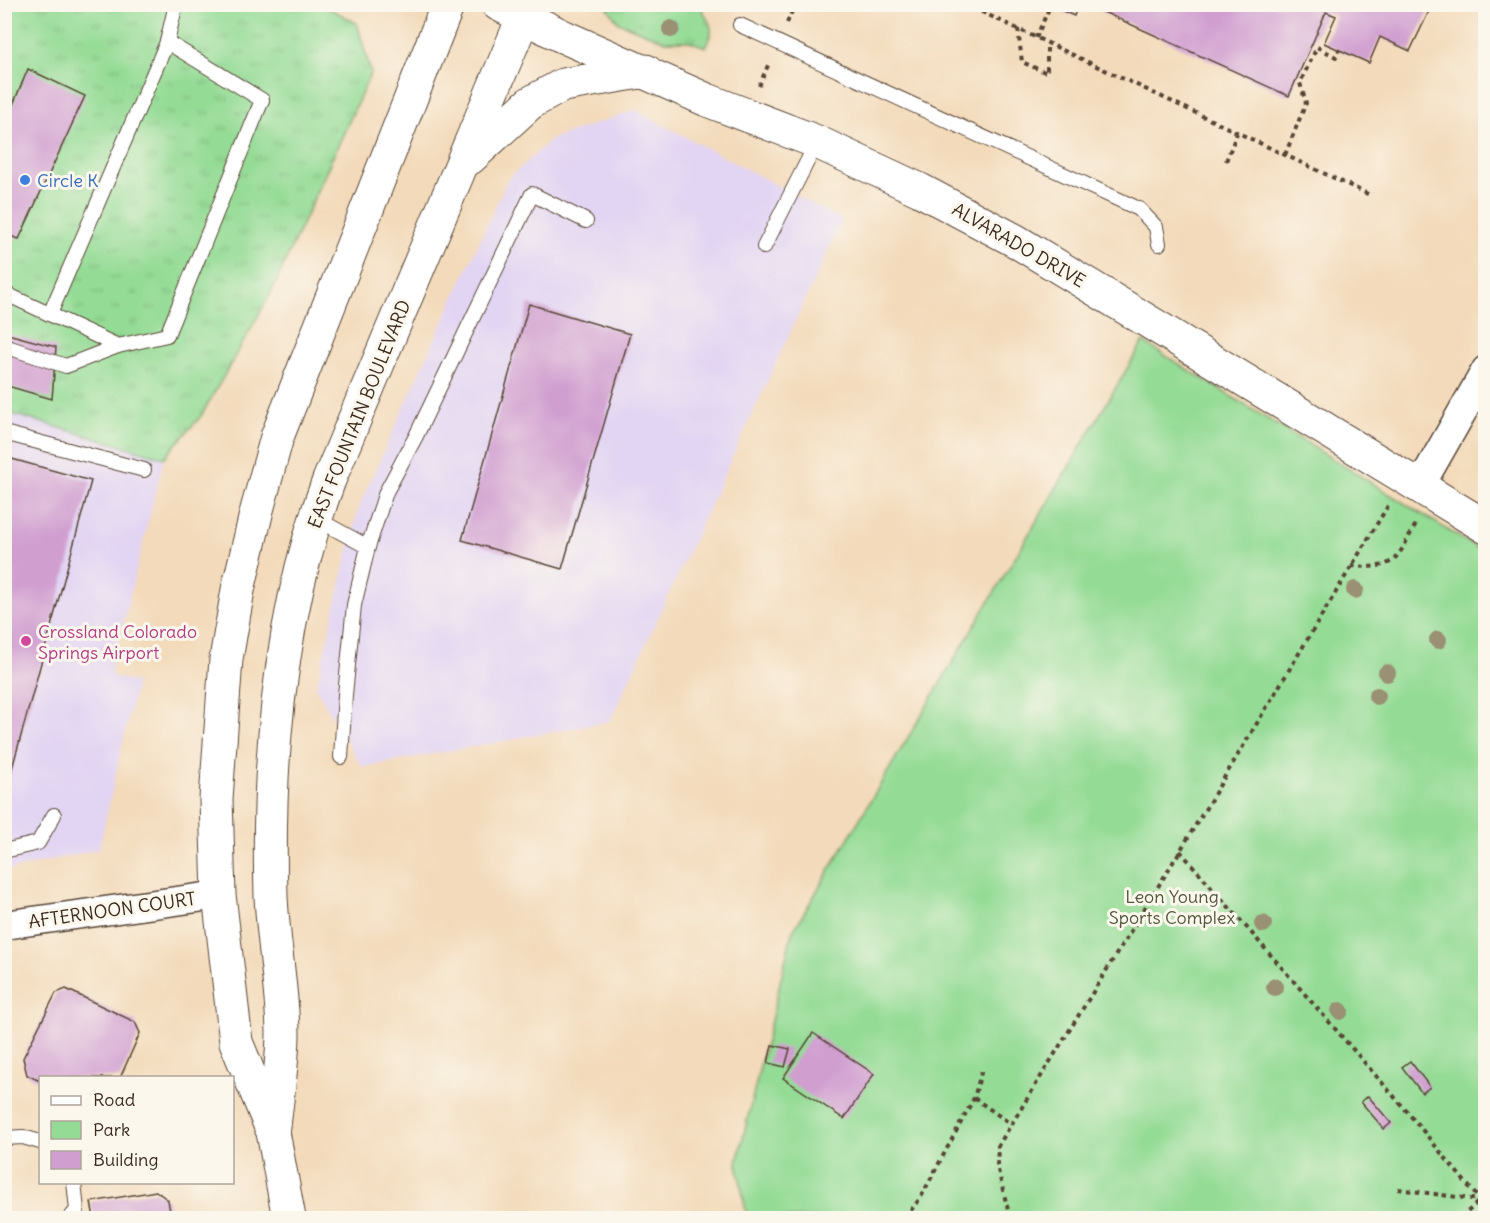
<svg xmlns="http://www.w3.org/2000/svg" width="1490" height="1223" viewBox="0 0 1490 1223" font-family="Delius,sans-serif">
  <defs>
    <pattern id="grass-tufts" width="24" height="20" patternUnits="userSpaceOnUse" patternTransform="scale(1.5)"><rect width="24" height="20" fill="#94db95"/><path d="M3 7l-1-3M5 7V3M7 7l1-3M15 17l-1-3M17 17v-4M19 17l1-3" fill="none" stroke="#80bc80"/></pattern>
  </defs>
  <rect width="100%" height="100%" fill="#fbf7ec"/>
  <filter id="ink" filterUnits="userSpaceOnUse"><feTurbulence type="fractalNoise" baseFrequency=".0167" numOctaves="2"/><feDisplacementMap in="SourceGraphic" scale="12" xChannelSelector="R" yChannelSelector="G"/><feConvolveMatrix kernelMatrix="1 2 1 2 8 2 1 2 1" color-interpolation-filters="sRGB"/></filter>
  <filter id="wash" filterUnits="userSpaceOnUse"><feTurbulence type="fractalNoise" baseFrequency=".008" numOctaves="4" result="noise"/><feDisplacementMap in="SourceGraphic" scale="24" xChannelSelector="R" yChannelSelector="G"/><feGaussianBlur stdDeviation="1.35" result="paint"/><feColorMatrix in="noise" values="0 0 0 0 0 0 0 0 0 0 0 0 0 0 0 0 0 1.4 0 .05"/><feComposite in="paint" operator="in"/></filter>
  <g filter="url(#wash)">
    <rect width="100%" height="100%" fill="#f3daba"/>
    <g fill="#e2d4f3">
      <path d="M635,110L842,220L610,721L362,767L316,688L359,506L508,179L552,139Z"/>
      <path d="M4,412L164,458L110,675L136,683L99,849L5,871Z"/>
    </g>
    <g fill="url(#grass-tufts)" stroke="#68825a" stroke-width="1.5">
      <path d="M4,5H323L357,23L371,73L270,295L201,416L164,458L5,412Z"/>
      <path d="M606,5H700C708,24 717,25 706,47L689,41H666L645,33L618,22Z"/>
    </g>
    <path fill="#94db95" stroke="#68825a" stroke-width="1.5" d="M1143,342L1485,553V1218H747L737,1163L792,933Z"/>
    <g id="blocks">
      <g fill="#d09fd0">
        <path d="M1047,4H1078L1074,16Z"/>
        <path d="M1088,5H1432L1410,51L1380,37L1369,63L1324,43L1336,16L1326,12L1289,96Z"/>
        <path d="M28,69L85,96L19,239L4,234V126Z"/>
        <path d="M529,304L630,334L562,569L462,540Z"/>
        <path d="M4,333L56,347L52,399L4,385Z"/>
        <path d="M12,459L91,481L5,794L4,485Z"/>
        <path d="M66,989L135,1022L140,1033L120,1078H40V1081L27,1075L23,1058L56,993Z"/>
        <path d="M813,1033L874,1074L844,1119L783,1078Z"/>
        <path d="M772,1045L790,1049L785,1067L768,1063Z"/>
        <path d="M1410,1061L1430,1087L1422,1093L1402,1067Z"/>
        <path d="M1368,1096L1391,1123L1384,1129L1361,1102Z"/>
        <path d="M156,1191L168,1200L171,1218H94L91,1202Z"/>
      </g>
    </g>
  </g>
  <g filter="url(#ink)">
    <use href="#blocks" fill-opacity="0" stroke="#574435" stroke-width="1.5"/>
    <g fill="none" stroke-linecap="round" stroke-linejoin="round">
      <g stroke="#574435" stroke-width="16">
        <g id="lane">
          <path d="M740,25L1139,209L1156,227L1159,244"/>
          <path d="M764,247L817,142"/>
          <path d="M4,293L118,346L167,335L262,100L167,42L176,4"/>
          <path d="M50,314L167,42"/>
          <path d="M4,346L66,366L118,346"/>
          <path d="M4,433L144,470"/>
          <path d="M315,518L368,547L354,605L345,695L341,757"/>
          <path d="M368,547L386,492L416,436L532,194L586,221"/>
          <path d="M4,851L38,843L54,815"/>
          <path d="M4,1138L23,1137L40,1142"/>
          <path d="M70,1218L77,1210L74,1182"/>
        </g>
      </g>
      <g stroke="#574435" stroke-width="31">
        <g id="street">
          <path d="M1420,486L1486,370"/>
          <path d="M4,925L219,895"/>
        </g>
      </g>
      <g stroke="#574435" stroke-width="35">
        <path id="secondary" d="M498,4L560,35L707,100L817,142L920,190L1016,241L1486,527"/>
      </g>
      <g stroke="#574435" stroke-width="35">
        <g id="highway">
          <path d="M470,158L530,103L563,85L646,71"/>
          <path d="M274,1127C277,1096 283,1063 283,1032C282,987 273,941 271,896C267,757 280,611 329,480L529,4"/>
          <path d="M289,1218L273,1132L236,1042L219,895L216,799L226,659L238,590L257,510L277,437L448,4"/>
        </g>
      </g>
      <g stroke="#574435" stroke-width="4" stroke-dasharray="4.5 4.5" stroke-linecap="butt">
        <path d="M965,4L1372,196"/>
        <path d="M787,23L795,4"/>
        <path d="M1018,29L1022,62L1047,73V44"/>
        <path d="M1036,38L1050,6"/>
        <path d="M759,86L769,63"/>
        <path d="M1285,155L1306,103L1300,83L1317,47L1336,57L1339,50"/>
        <path d="M1226,161L1237,133"/>
        <path d="M1351,566C1398,570 1396,559 1417,522"/>
        <path d="M1180,851L1405,1109L1480,1200"/>
        <path d="M974,1098L1011,1124"/>
        <path d="M1398,1189L1479,1200"/>
        <path d="M905,1218L921,1197L974,1098L982,1069"/>
        <path d="M1010,1218L997,1166L998,1146L1180,851L1389,504"/>
        <path d="M1461,1218L1480,1200L1486,1204"/>
      </g>
      <use href="#lane" stroke="#fff" stroke-width="14"/>
      <use href="#street" stroke="#fff" stroke-width="28"/>
      <use href="#secondary" stroke="#fff" stroke-width="33"/>
      <use href="#highway" stroke="#fff" stroke-width="33"/>
    </g>
    <g fill="#9a9175">
      <circle cx="671" cy="29" r="9"/>
      <circle cx="1355" cy="590" r="9"/>
      <circle cx="1438" cy="640" r="9"/>
      <circle cx="1387" cy="673" r="9"/>
      <circle cx="1377" cy="696" r="9"/>
      <circle cx="1263" cy="924" r="9"/>
      <circle cx="1275" cy="987" r="9"/>
      <circle cx="1340" cy="1011" r="9"/>
    </g>
  </g>
  <circle fill="#3f7fe0" stroke="#fbf7ec" stroke-width="2" cx="25" cy="180" r="6"/>
  <circle fill="#d1479c" stroke="#fbf7ec" stroke-width="2" cx="26" cy="641" r="6"/>
  <g text-anchor="middle" dominant-baseline="central" stroke-width="6" stroke-linejoin="round" paint-order="stroke">
    <g font-size="18" fill="#366cbe" stroke="#fbf7ec" text-anchor="start">
      <text x="37" y="180">Circle K</text>
    </g>
    <g font-size="18" fill="#3b2a1e" stroke="#fbf7ec">
      <text transform="translate(1019 245) rotate(30)">ALVARADO DRIVE</text>
      <text transform="translate(359 414) rotate(-68)">EAST FOUNTAIN BOULEVARD</text>
      <text transform="translate(112 910) rotate(-8)">AFTERNOON COURT</text>
    </g>
    <g font-size="18" fill="#b23c85" stroke="#fbf7ec" text-anchor="start">
      <text x="38" y="631">Crossland Colorado<tspan x="38" dy="21">Springs Airport</tspan></text>
    </g>
    <g font-size="18" fill="#51563c" stroke="#fbf7ec">
      <text x="1172" y="896">Leon Young<tspan x="1172" dy="21">Sports Complex</tspan></text>
    </g>
  </g>
  <rect width="1490" height="1223" fill="none" stroke="#fbf7ec" stroke-width="24"/>
  <rect x="39" y="1076" width="195" height="108" fill="#fbf7ec" stroke="#aea59a" stroke-width="1.5"/>
  <rect x="51" y="1096" width="30" height="9" fill="#ffffff" stroke="#aea59a" stroke-width="1.5"/>
  <text x="93" y="1106" font-size="18" fill="#3b2a1e">Road</text>
  <rect x="51" y="1121" width="30" height="18" fill="#94db95" stroke="#aea59a" stroke-width="1.5"/>
  <text x="93" y="1136" font-size="18" fill="#3b2a1e">Park</text>
  <rect x="51" y="1151" width="30" height="18" fill="#d09fd0" stroke="#aea59a" stroke-width="1.5"/>
  <text x="93" y="1166" font-size="18" fill="#3b2a1e">Building</text>
</svg>
